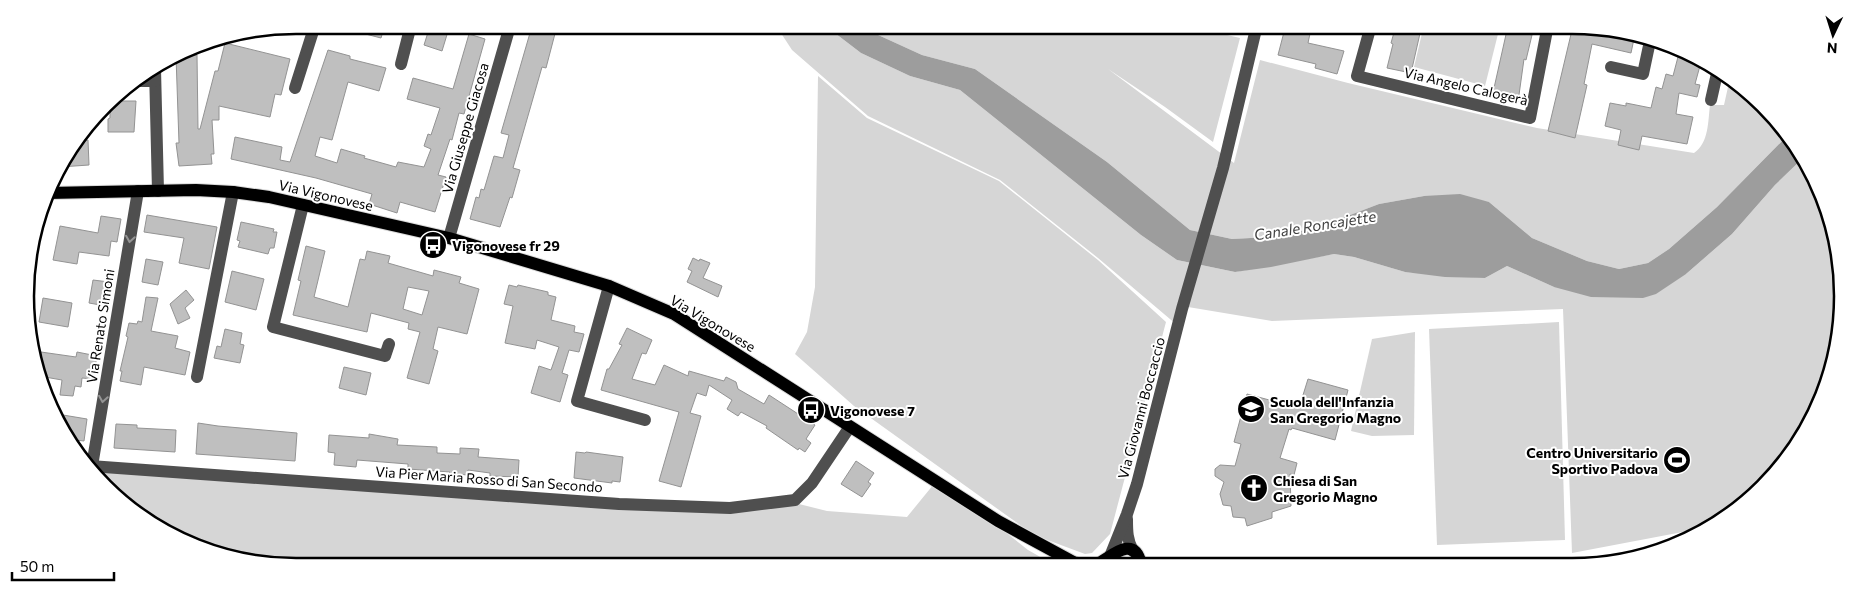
<svg xmlns="http://www.w3.org/2000/svg" width="1868" height="592" viewBox="0 0 1868 592" font-family="Commissioner,sans-serif">
  <rect width="100%" height="100%" fill="#fff"/>
  <g fill="#d6d6d6">
    <path d="M777,27H827L861,53L910,76L960,90L1141,235L1177,260L1235,272L1334,254L1354,257L1405,272L1485,278L1507,266L1554,287L1686,274L1732,234L1775,185L1803,158L1838,243V349L1807,431L1763,488L1709,527L1572,553L1563,309L1272,321L1182,306L1177,325L1098,258L1000,180L868,116L792,50Z"/>
    <path d="M866,27L1202,29L1240,38L1213,142L1165,107L1108,69L1234,163L1260,60L1348,83L1537,128L1694,153C1709,143 1708,121 1710,105H1724L1730,78L1787,136L1717,207L1669,249L1648,263L1619,269L1587,261L1532,238L1489,202L1424,196L1379,204L1316,228L1270,237L1232,239L1190,230L1107,162L975,69L922,55L876,34Z"/>
    <path d="M1423,29L1499,30L1485,86L1414,67Z"/>
    <path d="M818,76L867,118L999,181L1098,260L1166,322L1110,534L1092,553L1085,554L1034,535L854,406L795,354L807,332L815,287Z"/>
    <path d="M1559,322L1565,540L1437,545L1429,329Z"/>
    <path d="M1415,332L1414,435L1372,436L1351,431L1372,339Z"/>
    <path d="M85,461L303,481L730,504L795,503L827,511L907,517L938,479L1028,550L1051,563L307,562L226,555L146,521Z"/>
  </g>
  <g fill="#9d9d9d">
    <path d="M827,27H866L876,34L922,55L975,69L1107,162L1190,230L1232,239L1270,237L1316,228L1379,204L1424,196L1460,194L1489,202L1532,238L1587,261L1619,269L1648,263L1669,249L1717,207L1787,136L1797,146L1803,158L1775,185L1732,234L1686,274L1656,294L1643,298L1591,297L1554,287L1507,266L1485,278L1445,277L1405,272L1354,257L1334,254L1271,267L1235,272L1177,260L1141,235L960,90L910,76L861,53Z"/>
    <path d="M226,555L307,562H243Z"/>
  </g>
  <g fill="#bfbfbf" stroke="#939393" fill-rule="evenodd">
    <path d="M347,25H385L381,38L346,29Z"/>
    <path d="M430,26H442L449,28L442,51L424,45Z"/>
    <path d="M532,26H557L546,68L542,67L513,168L520,170L512,198L510,197L500,227L470,219L476,197L479,198L481,189L484,190L494,156L503,158L509,135L501,133Z"/>
    <path d="M1296,29H1311L1308,43L1344,51L1337,74L1315,68L1316,64L1278,55L1284,32L1295,33Z"/>
    <path d="M1395,29H1421L1411,73L1387,68L1393,44L1391,43Z"/>
    <path d="M1507,30L1532,35L1526,60L1524,59L1518,102L1492,97Z"/>
    <path d="M1572,30H1625L1635,34L1631,53L1592,44L1584,84L1587,85L1575,138L1548,131Z"/>
    <path d="M469,34L485,39L464,114L459,113L452,140L450,139L438,175L446,177L435,212L400,202L397,213L369,204L372,194L316,178L231,159L235,137L282,147L280,160L290,162L328,50L350,56V59L386,68L379,91L348,82L332,140L320,137L315,156L337,163L341,149L365,156L364,158L396,167L398,162L424,167L431,149L424,146L428,134L431,135L440,108L407,99L413,78L453,89Z"/>
    <path d="M225,43L290,59L281,95L275,94L270,117L219,106V120H212L214,154H211L212,164L179,166L176,143H179L176,56L197,55L198,129H200L215,71H218Z"/>
    <path d="M1679,53L1701,62L1695,84L1700,85L1697,97L1679,93L1676,114L1693,117L1687,144L1642,136L1639,150L1618,145L1621,130L1605,126L1610,103L1626,106V103L1651,108L1656,87L1662,89L1666,74L1673,76Z"/>
    <path d="M111,101H136L134,132H108V119L110,118V112H111Z"/>
    <path d="M88,140L89,165L60,167L80,141Z"/>
    <path d="M147,215L217,227L209,269L179,263L184,238L144,232Z"/>
    <path d="M101,216L121,219L117,242L111,241L109,256L79,252L77,264L53,260L60,226L98,233Z"/>
    <path d="M241,222L274,229L273,232H277L274,248H270L268,254L238,247L240,241L237,240Z"/>
    <path d="M306,246L325,251L314,297L348,307L360,259L365,260L367,251L390,256L388,263L433,276L434,270L461,277L459,283L479,289L467,334L438,327L433,349L438,351L429,384L407,378L420,332L408,329L409,323L371,313L367,332L293,315L301,281L298,280ZM408,287L429,291L422,315L403,309Z"/>
    <path d="M693,258L699,261L700,259L710,263L703,278L722,286L718,297L687,282L692,271L688,269Z"/>
    <path d="M146,259L163,262L158,285L142,282Z"/>
    <path d="M232,271L264,279L256,310L225,302Z"/>
    <path d="M93,280L109,282L106,306L89,303Z"/>
    <path d="M509,285L517,287L518,285L548,292V295L556,297L551,320L575,326L574,332L584,334L579,352L569,350L562,373L568,375L560,402L531,393L539,366L551,370L559,347L537,340L535,349L505,343L513,306L504,304Z"/>
    <path d="M186,290L194,300L185,308L190,318L178,324L170,304Z"/>
    <path d="M146,297L158,298L151,331L178,336L175,348L190,352L185,375L144,367L141,385L120,381L122,371H120L128,337L126,336L129,323L137,324L138,321L142,322Z"/>
    <path d="M43,298L72,303L68,327L39,322Z"/>
    <path d="M627,328L652,340L646,354L642,353L632,379L655,385L664,365L688,376L689,371L724,381L726,377L736,382L738,389L764,404L769,395L815,425L806,439L811,443L805,452L799,448L798,450L766,428L767,426L741,412L738,416L727,409L732,400L709,385L706,396L697,393L690,413L701,416L681,487L659,481L679,412L601,390L607,369H609L622,345L619,344Z"/>
    <path d="M225,329L242,333L240,344L244,345L240,363L214,358L217,346L221,347Z"/>
    <path d="M41,352L76,357L77,352L97,356L93,379L82,378L81,387L75,386L73,396L60,395L62,380L39,376L34,366H39Z"/>
    <path d="M344,367L371,373L366,395L339,388Z"/>
    <path d="M1308,379L1348,390L1335,440L1292,428L1291,430L1289,429L1280,458L1297,463L1294,475L1290,474L1291,506L1272,512V518L1247,526L1245,518L1233,517L1231,506L1223,505L1220,494L1224,482L1215,476V469L1220,465L1235,466L1241,444L1234,442L1247,394L1299,408Z"/>
    <path d="M63,415L87,419L84,441L67,439L62,427Z"/>
    <path d="M198,423L218,426L297,433L295,461L196,454Z"/>
    <path d="M116,424L137,425V428L176,430L175,452L114,448Z"/>
    <path d="M369,434L398,439L397,445L437,447V453L460,454V448L479,449L478,457L519,460L518,477L490,476V473L468,470L467,475L449,473L450,472L408,469V464L357,460L356,467L334,465L335,453L328,452L329,435L369,438Z"/>
    <path d="M576,452L585,453L586,452L623,457L620,482L612,481V483L574,478Z"/>
    <path d="M856,461L874,473L868,482L871,484L862,497L841,484Z"/>
  </g>
  <g fill="none" stroke-linecap="round" stroke-linejoin="round">
    <g stroke="#dbdbdb" stroke-width="14">
      <g id="major">
        <path d="M48,193L196,190L233,192L269,197L449,238L609,286L674,314L998,521L1077,564"/>
        <path d="M1098,564C1112,556 1134,534 1141,564"/>
      </g>
    </g>
    <g stroke="#4f4f4f" stroke-width="12">
      <path d="M1370,29L1357,76L1530,118L1547,30"/>
      <path d="M401,64L411,25"/>
      <path d="M1611,67L1643,74L1650,41"/>
      <path d="M155,69L158,191"/>
      <path d="M135,81H155"/>
      <path d="M295,88L315,25"/>
      <path d="M1711,100L1718,69"/>
      <path d="M303,205L273,327L385,356L389,344"/>
      <path d="M449,238L510,26"/>
      <path d="M609,286L577,401L645,420"/>
      <path d="M197,377L233,192"/>
      <path d="M90,466L619,504L730,508L795,500L812,483L849,428"/>
      <path d="M92,466L138,191"/>
      <path d="M1127,519C1127,531 1127,540 1133,551"/>
      <path d="M1111,554L1127,514L1137,484L1182,309L1223,168L1256,29"/>
    </g>
    <use href="#major" stroke="#000" stroke-width="12"/>
  </g>
  <defs><path id="oneway-chevron" d="M-2-3.5L2.5 0L-2 3.5" fill="none" stroke-width="1.6" stroke-linecap="round" stroke-linejoin="round" transform="scale(1.25)"/></defs>
  <g stroke="#959595">
    <use href="#oneway-chevron" transform="translate(130 239) rotate(99)"/>
    <use href="#oneway-chevron" transform="translate(103 399) rotate(99)"/>
  </g>
  <defs>
    <g id="bus-disc" transform="scale(1.4375)"><circle r="9.5" fill="#000" stroke="#fff"/><path d="M-5-6H5V4H4V6H2V4H-2V6H-4V4H-5ZM-3.5-4V0h7V-4ZM-3.5 1.2v1.5H-2V1.2ZM2 1.2v1.5H3.5V1.2Z" fill="#fff"/></g>
    <g id="school-disc" transform="scale(1.4375)"><circle r="9.5" fill="#000" stroke="#fff"/><path d="M0-5L7-2L0 1L-7-2ZM-4 1L0 2.5L4 1V4Q0 6-4 4Z" fill="#fff"/></g>
    <g id="stadium-disc" transform="scale(1.4375)"><circle r="9.5" fill="#000" stroke="#fff"/><path d="M0-5a6.5 5 0 1 0 0 10a6.5 5 0 1 0 0-10ZM-3.5-1.8h7v3.6h-7Z" fill="#fff"/></g>
    <g id="church-disc" transform="scale(1.4375)"><circle r="9.5" fill="#000" stroke="#fff"/><path d="M-1.2-6h2.4v3.5h3.3v2.4h-3.3V6h-2.4V-.1h-3.3v-2.4h3.3Z" fill="#fff"/></g>
  </defs>
  <g fill-rule="evenodd">
    <use href="#bus-disc" x="433" y="245"/>
    <use href="#school-disc" x="1251" y="409"/>
    <use href="#bus-disc" x="811" y="410"/>
    <use href="#stadium-disc" x="1677" y="460"/>
    <use href="#church-disc" x="1254" y="488"/>
  </g>
  <g text-anchor="middle" dominant-baseline="central" stroke-width="4" stroke-linejoin="round" paint-order="stroke">
    <g font-size="14" fill="#000" stroke="#fff">
      <text transform="translate(1466 86) rotate(13)">Via Angelo Calogerà</text>
      <text transform="translate(465 128) rotate(-74)">Via Giuseppe Giacosa</text>
      <text transform="translate(326 195) rotate(13)">Via Vigonovese</text>
      <text transform="translate(713 323) rotate(31)">Via Vigonovese</text>
      <text transform="translate(100 326) rotate(-81)">Via Renato Simoni</text>
      <text transform="translate(1141 408) rotate(-75)">Via Giovanni Boccaccio</text>
      <text transform="translate(489 479) rotate(4)">Via Pier Maria Rosso di San Secondo</text>
    </g>
    <g font-size="14" font-weight="bold" fill="#000" stroke="#fff" text-anchor="start">
      <text x="452" y="245">Vigonovese fr 29</text>
      <text x="1270" y="401">Scuola dell'Infanzia<tspan x="1270" dy="16">San Gregorio Magno</tspan></text>
      <text x="830" y="410">Vigonovese 7</text>
      <text x="1658" y="452" text-anchor="end">Centro Universitario<tspan x="1658" dy="16">Sportivo Padova</tspan></text>
      <text x="1273" y="480">Chiesa di San<tspan x="1273" dy="16">Gregorio Magno</tspan></text>
    </g>
    <g font-size="15" font-style="italic" fill="#3e3e3e" stroke="#fff">
      <text transform="translate(1315 225) rotate(-9)">Canale Roncajette</text>
    </g>
  </g>
  <path d="M0 0H1868V592H0ZM296 34H1572A262 262 0 0 1 1834 296V296A262 262 0 0 1 1572 558H296A262 262 0 0 1 34 296V296A262 262 0 0 1 296 34Z" fill="#fff" fill-rule="evenodd"/>
  <path fill="none" stroke="#000" stroke-width="2.5" d="M296 34H1572A262 262 0 0 1 1834 296V296A262 262 0 0 1 1572 558H296A262 262 0 0 1 34 296V296A262 262 0 0 1 296 34Z"/>
  <g transform="translate(1833 35) rotate(184)" stroke="#ffffff" stroke-width="4" paint-order="stroke">
  <path d="M0-4L9 19L0 12L-9 19Z" fill="#000000"/>
  <text y="-8" font-size="14" font-weight="bold" text-anchor="middle" fill="#000000">N</text>
  </g>
  <path d="M12 572v8h102v-8" fill="none" stroke="#000000" stroke-width="2.5"/>
  <text x="20" y="572" font-size="15" fill="#000000" stroke="#ffffff" stroke-width="4" paint-order="stroke">50 m</text>
</svg>
